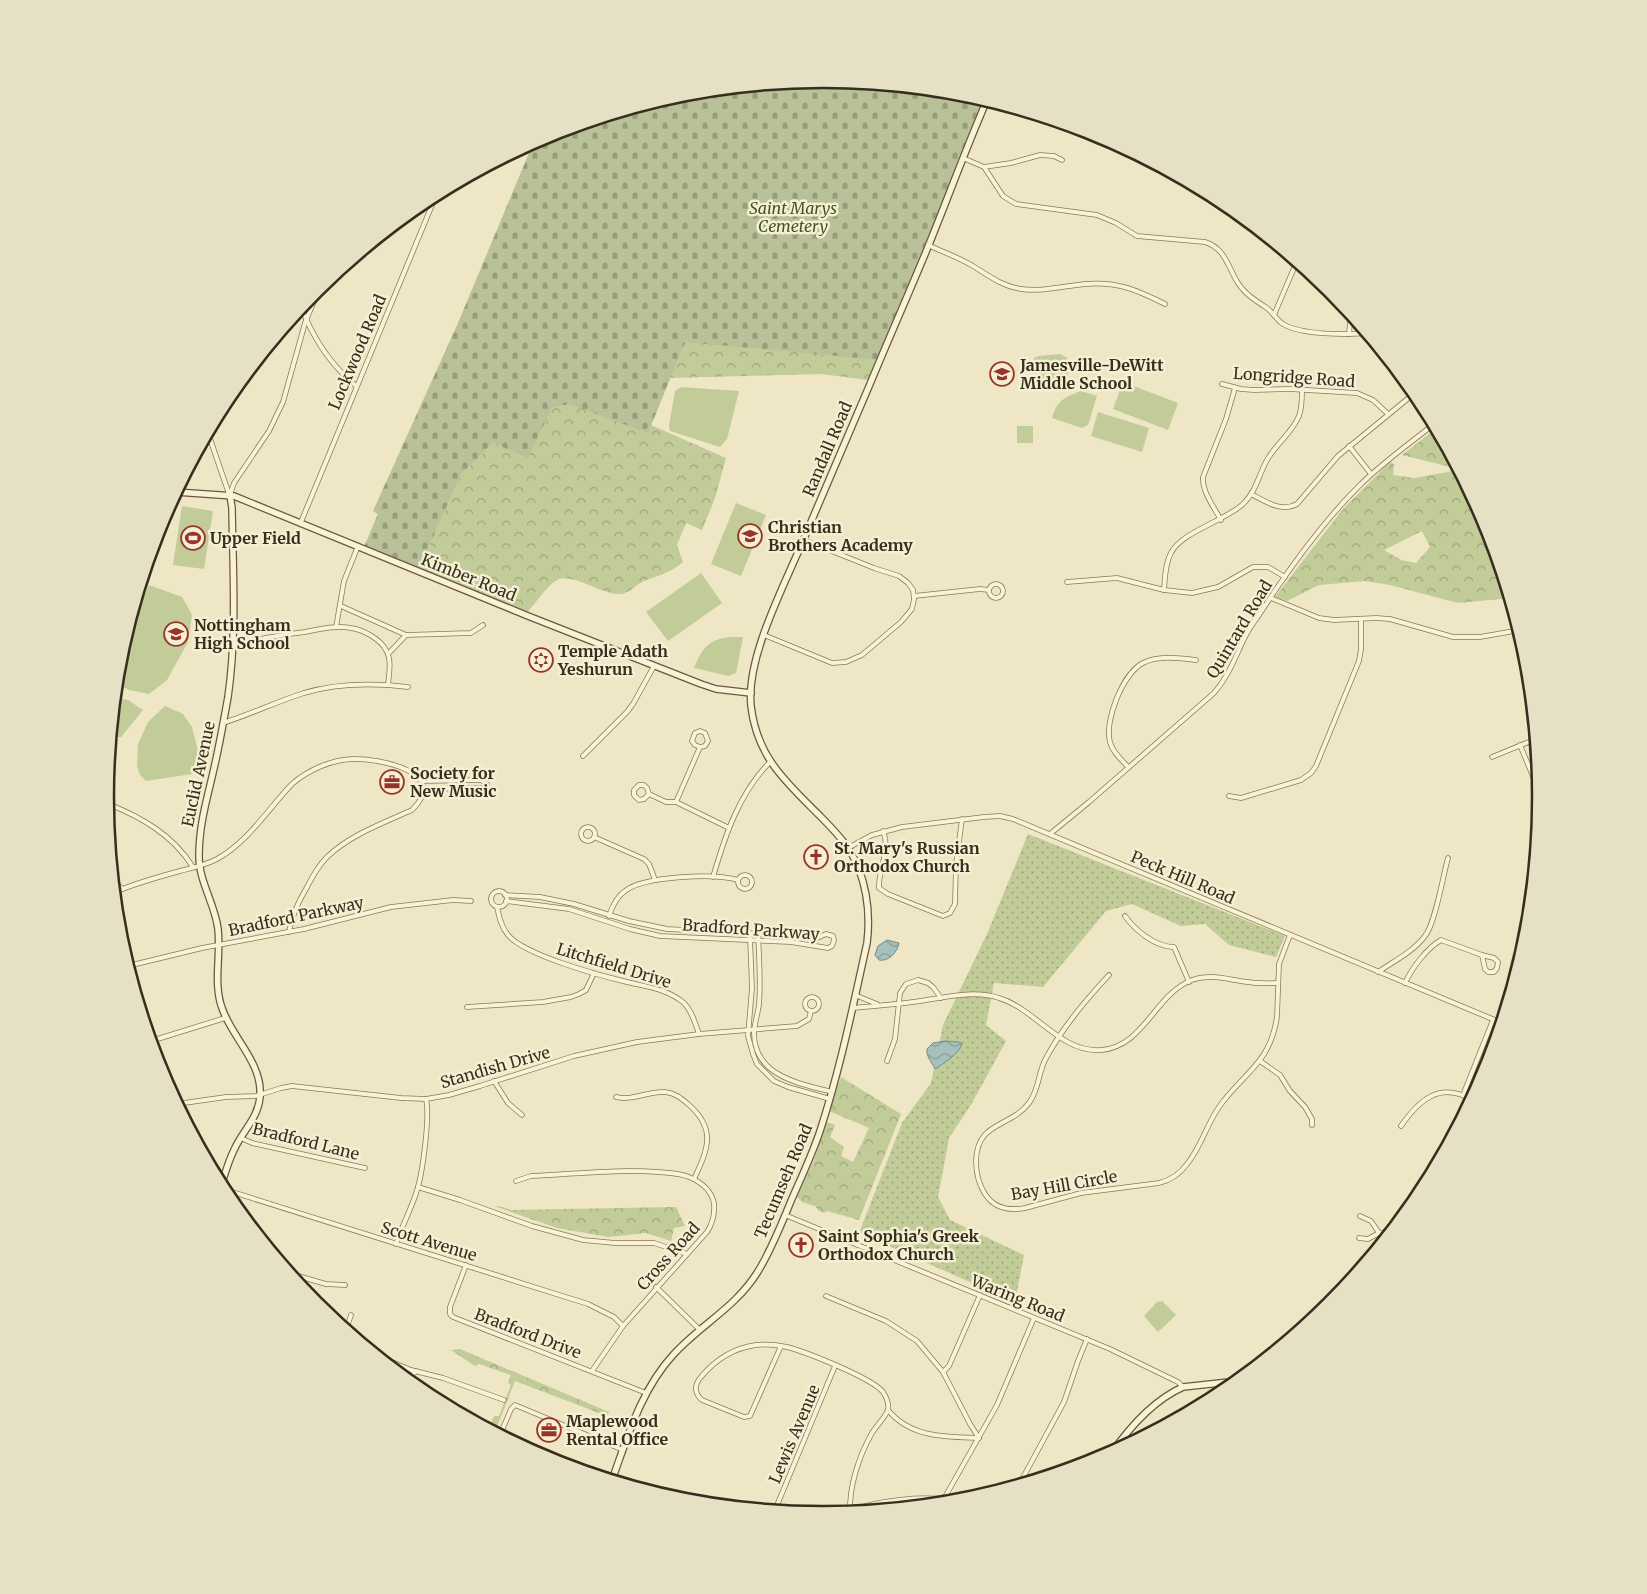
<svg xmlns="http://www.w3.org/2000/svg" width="1647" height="1594" viewBox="0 0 1647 1594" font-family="Merriweather,serif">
  <defs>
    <pattern id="grass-dots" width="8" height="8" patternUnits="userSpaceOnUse" patternTransform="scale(1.25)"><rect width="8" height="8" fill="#c1cc98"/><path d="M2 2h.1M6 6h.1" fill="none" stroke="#9ea67b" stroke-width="1.8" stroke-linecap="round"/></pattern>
    <pattern id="forest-crowns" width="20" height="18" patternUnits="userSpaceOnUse" patternTransform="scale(1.25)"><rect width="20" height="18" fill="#c1cc98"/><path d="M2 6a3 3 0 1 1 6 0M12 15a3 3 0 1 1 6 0" fill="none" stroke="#9ea67b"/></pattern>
    <pattern id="cemetery-stones" width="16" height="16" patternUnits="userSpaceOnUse" patternTransform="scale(1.25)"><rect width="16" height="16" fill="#b8c197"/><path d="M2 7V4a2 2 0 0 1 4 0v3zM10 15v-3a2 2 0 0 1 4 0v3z" fill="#979d7b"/></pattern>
    <pattern id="water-waves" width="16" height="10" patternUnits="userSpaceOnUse" patternTransform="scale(1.25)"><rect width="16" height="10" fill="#a6c1bc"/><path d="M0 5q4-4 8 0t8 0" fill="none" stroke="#889d98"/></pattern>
  </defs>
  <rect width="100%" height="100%" fill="#eee6c4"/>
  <path fill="url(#grass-dots)" d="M1028,834L1285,936L1276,957L1229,945L1205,924L1181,926L1132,904L1106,911L1043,987L994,983L986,1025L1006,1041L972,1103L949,1138L938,1197L950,1220L1024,1255L1015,1302L859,1233L902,1123L931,1083L943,1025L987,934Z"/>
  <g fill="url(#forest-crowns)" fill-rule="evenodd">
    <path d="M684,93L908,280L868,380L821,374L670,378L651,425L726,458L715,498L702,530L686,523L677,545L683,562C671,573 656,576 642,582C634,586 628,595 618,594C601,593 573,574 559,579C549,583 535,604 527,613L419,569L461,475L493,443L528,457L551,408L569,404L534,141L549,133L562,129L572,134L661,99Z"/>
    <path d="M1437,428L1459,469L1402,455Z"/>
    <path d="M1390,462L1394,464L1393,475L1414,478L1459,470L1487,522L1510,598L1458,603L1390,585L1365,581L1319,585L1287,601L1275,597L1343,509ZM1422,531L1430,547L1416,563L1401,560L1384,550Z"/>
    <path d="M841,1077L901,1114L859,1220L827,1211L824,1213L819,1211L815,1206L802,1202L797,1197L814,1160L827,1122L835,1125L830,1137L844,1147L841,1156L853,1162L869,1128L829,1111Z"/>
    <path d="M494,1206L503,1207L511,1210L676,1207L685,1226L674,1228L671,1241L646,1233L608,1237L557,1228Z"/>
    <path d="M460,1349L609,1412L607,1416L515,1381L495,1432L489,1428L494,1416H499L511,1385L508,1383L511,1375L479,1364L475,1366L451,1350Z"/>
  </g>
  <path fill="url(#cemetery-stones)" d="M823,79L964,93L987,100L880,360L685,342L648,433L569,404L552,408L528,458L493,443L461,475L418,571L364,547L378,514L373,511L458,323L534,141L549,133L562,129L572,134L661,99L684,93Z"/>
  <g fill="#c1cc98">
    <path d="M1060,354L1067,358L1068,375L1058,385L1036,387L1034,358L1039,356Z"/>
    <path d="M1123,382L1178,403L1168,430L1113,409Z"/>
    <path d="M681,387L739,391L727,439L720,447L670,431L669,426L675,391Z"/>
    <path d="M1081,391L1097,396L1088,425L1082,428L1052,418C1057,400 1065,397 1081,391Z"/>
    <path d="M1098,412L1149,428L1142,452L1091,436Z"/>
    <rect x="1017" y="426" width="16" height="17"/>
    <path d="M736,503L766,515L741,576L711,564Z"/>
    <path d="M182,506L213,511L204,569L173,565Z"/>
    <path d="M701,573L722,603L668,641L646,612Z"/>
    <path d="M149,585L182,597L192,615L188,642L167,680L149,694L129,690L116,683L119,657L133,610H137Z"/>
    <path d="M743,637L736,673L729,676L694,668C704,641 716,636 743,637Z"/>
    <path d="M115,698L128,700L143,710L121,737H114L111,734Z"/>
    <path d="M165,706L183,714L192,727L201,763L192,774L146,781L140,775L137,766L138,744L148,722Z"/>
    <path d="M1162,1301L1176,1315L1158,1332L1144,1316L1157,1302Z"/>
  </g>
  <g fill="url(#water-waves)" stroke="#6d8f8a">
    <path d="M887,940L899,943C897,953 888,962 879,960L875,955L878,946Z"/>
    <path d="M945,1041L959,1042L962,1044C960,1053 943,1064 935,1069C932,1062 926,1057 927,1049L933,1043Z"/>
  </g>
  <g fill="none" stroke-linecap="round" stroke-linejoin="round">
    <g stroke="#88785b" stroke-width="5.5">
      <g id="street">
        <path d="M963,158L984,167L1011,163L1040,155L1054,156L1062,160"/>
        <path d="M984,167L1003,196L1016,204L1097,215L1116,223L1137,236L1205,242C1225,248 1228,267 1238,283C1245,294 1256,301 1267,308C1273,313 1277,320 1283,324C1301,335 1347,335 1368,333"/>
        <path d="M928,245C943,252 960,258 973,266C989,276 1002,286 1021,289C1042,292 1064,286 1085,284C1117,281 1137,290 1165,304"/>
        <path d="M301,307C305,315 307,322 311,329C322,351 337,370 356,386"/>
        <path d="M1274,315L1297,261"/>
        <path d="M1349,334L1351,313"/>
        <path d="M1222,384L1241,389L1254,390L1290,389L1357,393L1373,400L1388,414"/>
        <path d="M208,433L229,494"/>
        <path d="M1349,446L1371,474"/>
        <path d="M1251,494C1265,501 1281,513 1297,504L1338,456L1416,392"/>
        <path d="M230,495L234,483L269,431L283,402L305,323L321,284"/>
        <path d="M1221,520C1214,507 1202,492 1203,477L1226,419L1235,388"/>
        <path d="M301,522L437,193"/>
        <path d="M1067,582L1117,578L1164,590L1192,593L1218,587L1253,567H1268L1285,577"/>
        <circle cx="996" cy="591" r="7"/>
        <path d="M1164,590C1165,578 1165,564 1171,553C1181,532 1225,521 1243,504C1256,492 1259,474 1267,460C1276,444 1292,433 1299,416C1302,408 1302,399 1302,390"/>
        <path d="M914,596L980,589L989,590"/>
        <path d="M1271,598L1319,618L1334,620L1376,618L1390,619L1453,637H1480L1520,630"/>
        <path d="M341,606L406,635L471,633L483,625"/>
        <path d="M336,627L344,581L358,546"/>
        <path d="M764,635L832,663L846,662L862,655L901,622L912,609L914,599L913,590L908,583L899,576L874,568L804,540"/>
        <path d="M233,645C257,639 281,635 305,632C320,629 336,625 351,628C364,630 380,639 386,650C392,660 389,674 388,685"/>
        <path d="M388,654L406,635"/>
        <path d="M223,723C251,714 276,702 304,693C338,683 373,683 408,687"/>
        <path d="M1520,745L1542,798"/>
        <path d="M583,756L627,712L633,704L654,666"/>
        <path d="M1492,757L1536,739"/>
        <path d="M1128,767C1122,760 1112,752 1110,742C1104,721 1123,673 1143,663C1158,655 1179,658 1196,660"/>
        <path d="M422,781L481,780L487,784L483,788L423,789"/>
        <path d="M649,794L644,799L639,800L634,795V790L639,785H644L647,788L649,794L666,802H676L729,828"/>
        <path d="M1229,796L1241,798L1301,780L1311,773L1316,766L1359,661L1361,649V619"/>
        <path d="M676,802L700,747L705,746L708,741L705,733L700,731L695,733L692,741L695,745L700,747"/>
        <path d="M106,803C141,817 172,834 193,867"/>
        <circle cx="588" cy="834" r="7"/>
        <path d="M883,831C891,850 878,869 879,888L888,894L943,916L950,913L955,904L956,864L962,819"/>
        <path d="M1050,834L1089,802L1214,693C1228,677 1234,660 1243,641C1247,632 1253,623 1259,615C1288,570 1321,524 1359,486C1382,463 1409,444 1434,424"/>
        <path d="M594,837L644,859L649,864L655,880"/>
        <path d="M848,848L872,835L902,827L984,817L1000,816L1013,819L1502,1023"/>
        <circle cx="745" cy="882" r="7"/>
        <path d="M713,877C725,836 739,793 770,762"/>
        <path d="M113,880L122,889"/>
        <circle cx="499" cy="899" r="8"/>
        <path d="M115,892C136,883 158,877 180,871C192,868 206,865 217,859C248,842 268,809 292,784C308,770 331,760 352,759C379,758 451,772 412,810C383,823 350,835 327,857C318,866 312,877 306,889C298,902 292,916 289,932"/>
        <path d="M505,895L540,897L574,904L629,921L667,929L786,935L815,939L826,934L833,936L834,940L832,946L828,948L791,942L660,936L630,929L569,909L506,901"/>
        <path d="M497,907C499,916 501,927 508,935C524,955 601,976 627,982C648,987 667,989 684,1003C692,1011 695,1023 699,1034"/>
        <path d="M609,916C612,907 616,897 625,891C644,876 714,873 738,880"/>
        <path d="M1125,916C1135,930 1155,947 1174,947L1189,982"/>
        <path d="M758,934C759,957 761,981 759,1004C758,1013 755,1022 754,1031C753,1076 798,1083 832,1092"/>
        <path d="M750,938L752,988L748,1036L753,1054L757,1064L774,1081L788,1087L830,1099"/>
        <path d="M128,966L202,948L304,929L391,907L453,900L471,901"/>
        <path d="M1378,972C1394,961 1413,952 1425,936C1435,924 1443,876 1448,858"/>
        <path d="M1109,975C1085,1001 1062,1028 1045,1060C1038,1074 1039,1090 1029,1103C1010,1128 977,1121 976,1161C976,1173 978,1183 985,1194C994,1208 1009,1211 1025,1208L1081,1193L1159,1183C1171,1180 1180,1174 1187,1164C1200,1149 1207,1124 1219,1107C1243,1073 1270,1064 1277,1017L1279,964L1290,935"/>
        <path d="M1405,983C1412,968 1427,948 1441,940L1482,955L1485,969L1488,972H1494L1497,968L1498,962L1494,958L1482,955"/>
        <path d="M855,995L877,1004"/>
        <circle cx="812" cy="1004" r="7"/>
        <path d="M467,1007L543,1002L571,997L579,994L586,990L594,973"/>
        <path d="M852,1008C872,1006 892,1005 913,1002C940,999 972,989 999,998C1036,1009 1060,1053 1101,1050C1144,1047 1155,994 1192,980C1211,973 1229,980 1248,982C1258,984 1268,983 1278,983"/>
        <path d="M151,1041L225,1018"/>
        <path d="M887,1061L895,1039L900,993L906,984L918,980L928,983L933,987L941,998"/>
        <path d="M1260,1061L1280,1075L1290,1091L1305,1107L1312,1119V1125"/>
        <path d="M494,1081L508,1103L522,1115"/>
        <path d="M1463,1095L1493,1020"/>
        <path d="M616,1097C633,1101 648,1091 665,1092C675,1093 681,1098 688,1104C717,1129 708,1149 694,1179"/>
        <path d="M177,1104L226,1097L256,1096L281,1088L292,1086L401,1098L426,1099L449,1095L480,1086L574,1056L637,1042L699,1034L797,1026L809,1019L811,1011"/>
        <path d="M1401,1126C1419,1100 1440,1081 1472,1100"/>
        <path d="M241,1138L252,1143L365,1168"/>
        <path d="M516,1181L531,1176C573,1174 616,1169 658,1172C668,1173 679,1173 689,1177C701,1182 711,1189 714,1203C715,1215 713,1223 707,1232L623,1326L592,1371"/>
        <path d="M418,1187L460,1200L532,1226L583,1240L615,1243H654L687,1254"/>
        <path d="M223,1189L588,1304L614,1317L623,1326"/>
        <path d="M785,1215L1110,1349L1178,1382L1183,1387"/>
        <path d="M1379,1233L1391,1232"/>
        <path d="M1359,1238L1368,1239L1379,1233L1371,1221L1360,1216"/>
        <path d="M396,1244C402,1225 413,1206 418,1187C423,1169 430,1116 426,1099"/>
        <path d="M466,1265L450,1307V1314L453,1317L646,1393"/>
        <path d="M291,1274L326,1284L345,1285"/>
        <path d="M656,1287L700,1330"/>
        <path d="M826,1296L886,1321L917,1341L943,1372L970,1424L979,1438"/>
        <path d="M1305,1327L1318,1311L1333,1302"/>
        <path d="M346,1330L351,1315"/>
        <path d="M781,1346L750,1416L744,1417L702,1400C694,1393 694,1385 701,1377C715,1360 734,1348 756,1345C766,1344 777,1345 787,1347C806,1352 872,1378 883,1392C887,1398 889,1404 888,1410C911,1438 946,1437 979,1438"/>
        <path d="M380,1357L411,1370L443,1378L504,1400"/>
        <path d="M943,1372L949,1366L980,1295"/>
        <path d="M407,1380L416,1371"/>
        <path d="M500,1435L511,1409L515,1405L623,1450"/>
        <path d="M1125,1436L1135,1441"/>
        <path d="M1019,1485L1064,1402L1078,1361L1087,1339"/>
        <path d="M941,1504L997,1405L1034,1318"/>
        <path d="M775,1510L835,1366"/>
        <path d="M843,1513C876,1500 926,1494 961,1502"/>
        <path d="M850,1513C849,1486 859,1456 872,1433C877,1425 884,1419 888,1410"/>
      </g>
    </g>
    <g stroke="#6a583e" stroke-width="8">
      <g id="secondary">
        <path d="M176,492L234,496L528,616L701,684L716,689L751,693"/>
        <path d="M221,1186C225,1174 228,1162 234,1150C242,1131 258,1119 260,1097C263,1063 232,1038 222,1008C213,983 221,956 218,929C215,904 199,882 199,856C199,823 208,796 215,764C220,742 224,719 228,697C237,634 233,571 232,508L230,495"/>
        <path d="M1111,1454C1129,1428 1154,1400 1183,1387L1238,1381"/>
        <path d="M612,1480C628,1436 641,1390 673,1355C700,1325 735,1308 757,1273C771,1251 781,1225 791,1201C801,1178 812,1155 820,1131C840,1070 853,1006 867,943C871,911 866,877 849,849C841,838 831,827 821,817C787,783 757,758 751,706C746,658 783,588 802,543C825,490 847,437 870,384C889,338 909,293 928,247C948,198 966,148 987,100"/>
      </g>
    </g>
    <use href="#street" stroke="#f9f2d7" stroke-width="4"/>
    <use href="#secondary" stroke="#f9f2d7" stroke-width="5.5"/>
  </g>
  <defs>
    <g id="school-ring" transform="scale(1.25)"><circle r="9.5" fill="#f5efd4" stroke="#97352b" stroke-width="1.5"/><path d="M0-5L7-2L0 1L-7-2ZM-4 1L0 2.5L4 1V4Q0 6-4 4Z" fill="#97352b"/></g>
    <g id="stadium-ring" transform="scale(1.25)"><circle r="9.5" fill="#f5efd4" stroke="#97352b" stroke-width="1.5"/><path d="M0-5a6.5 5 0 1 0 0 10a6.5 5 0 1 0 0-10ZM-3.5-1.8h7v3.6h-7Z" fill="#97352b"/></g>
    <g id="synagogue-ring" transform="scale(1.25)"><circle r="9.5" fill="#f5efd4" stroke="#97352b" stroke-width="1.5"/><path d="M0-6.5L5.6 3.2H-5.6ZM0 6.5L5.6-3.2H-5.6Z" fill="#97352b"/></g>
    <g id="office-ring" transform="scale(1.25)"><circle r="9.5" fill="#f5efd4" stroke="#97352b" stroke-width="1.5"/><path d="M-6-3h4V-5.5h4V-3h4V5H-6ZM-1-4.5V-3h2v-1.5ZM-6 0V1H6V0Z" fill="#97352b"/></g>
    <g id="church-ring" transform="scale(1.25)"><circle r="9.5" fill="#f5efd4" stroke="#97352b" stroke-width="1.5"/><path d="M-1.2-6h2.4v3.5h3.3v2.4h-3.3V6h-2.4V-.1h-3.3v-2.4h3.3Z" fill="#97352b"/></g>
  </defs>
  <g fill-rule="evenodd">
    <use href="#school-ring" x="1002" y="374"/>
    <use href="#school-ring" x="750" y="536"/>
    <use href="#stadium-ring" x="193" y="538"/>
    <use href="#school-ring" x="176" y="634"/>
    <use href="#synagogue-ring" x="541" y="660"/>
    <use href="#office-ring" x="392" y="782"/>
    <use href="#church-ring" x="816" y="857"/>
    <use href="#church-ring" x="801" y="1245"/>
    <use href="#office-ring" x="549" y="1430"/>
  </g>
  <g text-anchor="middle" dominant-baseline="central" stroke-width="5" stroke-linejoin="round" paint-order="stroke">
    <g font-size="16" font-style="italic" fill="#445525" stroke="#f5efd4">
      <text x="793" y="208">Saint Marys<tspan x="793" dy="18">Cemetery</tspan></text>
    </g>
    <g font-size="16" fill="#382e1e" stroke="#f5efd4">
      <text transform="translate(357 352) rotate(-67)">Lockwood Road</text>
      <text transform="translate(1294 377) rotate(4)">Longridge Road</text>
      <text transform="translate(827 449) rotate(-67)">Randall Road</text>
      <text transform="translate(469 577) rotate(22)">Kimber Road</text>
      <text transform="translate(1239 629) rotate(-59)">Quintard Road</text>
      <text transform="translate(198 774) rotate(-78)">Euclid Avenue</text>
      <text transform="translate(1183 877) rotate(23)">Peck Hill Road</text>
      <text transform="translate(296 916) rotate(-12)">Bradford Parkway</text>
      <text transform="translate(751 929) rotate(4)">Bradford Parkway</text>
      <text transform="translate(614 965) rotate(17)">Litchfield Drive</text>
      <text transform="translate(495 1067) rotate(-16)">Standish Drive</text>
      <text transform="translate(306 1141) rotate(14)">Bradford Lane</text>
      <text transform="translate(783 1181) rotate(-67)">Tecumseh Road</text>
      <text transform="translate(1064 1185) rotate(-10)">Bay Hill Circle</text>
      <text transform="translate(429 1241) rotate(17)">Scott Avenue</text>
      <text transform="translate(668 1256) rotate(-48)">Cross Road</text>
      <text transform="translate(1018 1298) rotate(22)">Waring Road</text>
      <text transform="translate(528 1333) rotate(21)">Bradford Drive</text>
      <text transform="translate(794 1434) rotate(-67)">Lewis Avenue</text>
    </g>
    <g font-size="16" font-weight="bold" fill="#382e1e" stroke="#f5efd4" text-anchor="start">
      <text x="1020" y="365">Jamesville-DeWitt<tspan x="1020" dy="18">Middle School</tspan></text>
      <text x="768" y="527">Christian<tspan x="768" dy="18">Brothers Academy</tspan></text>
      <text x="210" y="538">Upper Field</text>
      <text x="194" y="625">Nottingham<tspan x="194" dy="18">High School</tspan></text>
      <text x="558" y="651">Temple Adath<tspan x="558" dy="18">Yeshurun</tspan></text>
      <text x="410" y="773">Society for<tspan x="410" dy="18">New Music</tspan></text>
      <text x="834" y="848">St. Mary's Russian<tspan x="834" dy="18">Orthodox Church</tspan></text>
      <text x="818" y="1236">Saint Sophia's Greek<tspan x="818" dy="18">Orthodox Church</tspan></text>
      <text x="566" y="1421">Maplewood<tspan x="566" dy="18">Rental Office</tspan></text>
    </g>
  </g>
  <path d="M0 0H1647V1594H0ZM114 797a709 709 0 1 1 1418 0a709 709 0 1 1-1418 0Z" fill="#e6e0c5" fill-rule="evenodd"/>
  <path fill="none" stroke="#382e1e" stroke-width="2.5" d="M114 797a709 709 0 1 1 1418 0a709 709 0 1 1-1418 0Z"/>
</svg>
